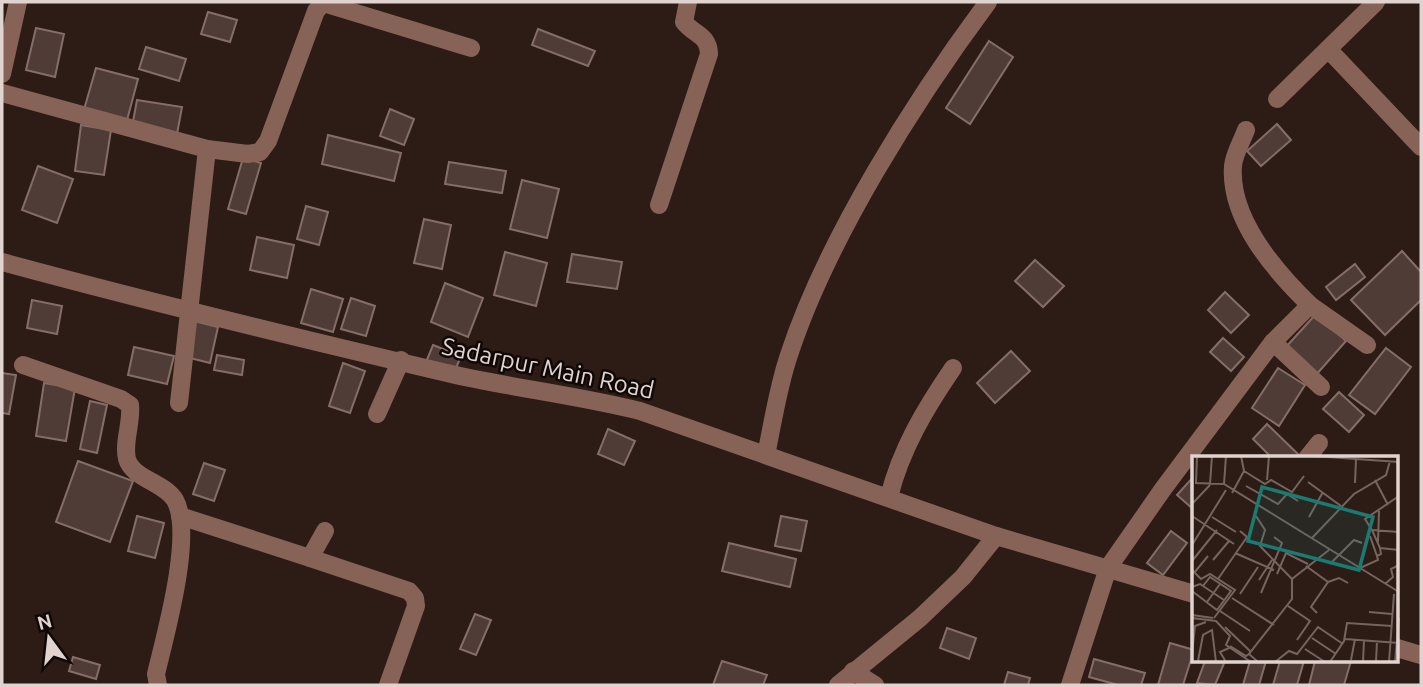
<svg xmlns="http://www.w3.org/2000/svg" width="1423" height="687" viewBox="0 0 1423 687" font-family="Ubuntu,sans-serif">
  <rect width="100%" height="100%" fill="#2d1b15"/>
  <g fill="#503c36" stroke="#856e67" stroke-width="2">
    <path d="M208,12L237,20L230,42L201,34Z"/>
    <path d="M36,28L64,34L55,77L26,70Z"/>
    <path d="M538,29L595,51L588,66L532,45Z"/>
    <path d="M989,41L1013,57L970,124L946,108Z"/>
    <path d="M146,47L186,59L179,81L139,69Z"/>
    <path d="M96,68L138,79L126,124L83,113Z"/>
    <path d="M137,100L182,107L177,134L132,127Z"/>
    <path d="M390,109L414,119L404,145L380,136Z"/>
    <path d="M1277,124L1291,140L1261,166L1247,151Z"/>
    <path d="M81,125L111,130L104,175L75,171Z"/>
    <path d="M328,135L401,153L394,181L322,164Z"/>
    <path d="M243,158L261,163L246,214L228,209Z"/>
    <path d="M449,162L506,171L502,193L445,184Z"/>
    <path d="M38,166L73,179L57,223L22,210Z"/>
    <path d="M522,180L559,189L547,238L510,229Z"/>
    <path d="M306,206L328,212L319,245L297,239Z"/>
    <path d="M424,219L451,225L442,269L414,263Z"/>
    <path d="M257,237L294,245L287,278L250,270Z"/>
    <path d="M1402,251L1421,272V300L1385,335L1351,300Z"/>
    <path d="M505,252L547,263L536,306L494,295Z"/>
    <path d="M572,254L622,262L617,289L567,282Z"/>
    <path d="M1035,260L1064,286L1043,307L1015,281Z"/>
    <path d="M1355,264L1365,277L1336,300L1326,287Z"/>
    <path d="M445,283L483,298L468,337L431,322Z"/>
    <path d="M311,289L343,299L333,332L301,323Z"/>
    <path d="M1225,292L1249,315L1231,333L1208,310Z"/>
    <path d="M351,298L375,306L366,336L341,329Z"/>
    <path d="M32,300L62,306L57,334L27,328Z"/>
    <path d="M1316,314L1346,341L1315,376L1285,348Z"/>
    <path d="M194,321L218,327L210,363L186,357Z"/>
    <path d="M1223,338L1244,357L1231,371L1210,352Z"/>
    <path d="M433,345L461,356L454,373L426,362Z"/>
    <path d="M134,347L174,356L167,384L128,375Z"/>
    <path d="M1386,348L1411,367L1375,414L1349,395Z"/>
    <path d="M1011,351L1030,371L995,403L977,383Z"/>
    <path d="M217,355L244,360L242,375L214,370Z"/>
    <path d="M343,363L365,371L350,413L329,406Z"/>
    <path d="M1278,368L1305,385L1279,426L1252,408Z"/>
    <path d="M2,373L16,375L9,414L2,413Z"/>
    <path d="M44,383L75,388L66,441L36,436Z"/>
    <path d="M1339,392L1364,415L1349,432L1323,409Z"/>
    <path d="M90,401L107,405L97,453L80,449Z"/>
    <path d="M1267,424L1302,458H1272L1253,439Z"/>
    <path d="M608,429L635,441L624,465L598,454Z"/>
    <path d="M78,461L133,481L110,542L56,522Z"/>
    <path d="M204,463L225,470L214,501L193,494Z"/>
    <path d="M1194,476V510L1177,495Z"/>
    <path d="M137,516L164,523L155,558L128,551Z"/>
    <path d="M781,516L807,521L801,551L775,546Z"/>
    <path d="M1171,531L1187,543L1163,575L1147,563Z"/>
    <path d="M729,543L796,559L790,587L722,571Z"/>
    <path d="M475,614L491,620L476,655L460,649Z"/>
    <path d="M947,628L976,638L969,659L940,648Z"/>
    <path d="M1170,643L1194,650L1183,685H1158Z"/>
    <path d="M73,657L100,665L96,679L69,671Z"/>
    <path d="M1094,659L1145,673L1141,685H1118L1089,677Z"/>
    <path d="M722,661L767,675L763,685H713Z"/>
    <path d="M1205,661H1225L1215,685L1197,683Z"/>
    <path d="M1250,661H1266L1259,685H1243Z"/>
    <path d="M1280,661H1304L1297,685H1273Z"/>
    <path d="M1315,661H1351L1344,685H1309Z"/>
    <path d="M1008,672L1030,678L1028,685H1004Z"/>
  </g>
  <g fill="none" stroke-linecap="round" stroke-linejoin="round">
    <g stroke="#876256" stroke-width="18">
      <path d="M1376,2L1328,49L1421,147"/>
      <path d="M2,74L18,2"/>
      <path d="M2,93L207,149L248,154L260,152L268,141L316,11L323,3L471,48"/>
      <path d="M1277,99L1328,49"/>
      <path d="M1246,130C1242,141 1234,154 1233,166C1229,219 1275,271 1310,305"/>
      <path d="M659,205L709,54C709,35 694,35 684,22L688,2"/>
      <path d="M2,262C149,302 298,338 447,373C511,388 576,395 640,411L996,536L1194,594"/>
      <path d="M1273,342L1321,387"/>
      <path d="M23,365L121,399L130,405C132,423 123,442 127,459C133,479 164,482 175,500C194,534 165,636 156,674L158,685"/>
      <path d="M179,403L207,149"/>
      <path d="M377,414L401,360"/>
      <path d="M766,455C773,422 778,387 789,355C827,239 915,100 988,2"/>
      <path d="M1307,458L1319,443"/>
      <path d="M889,497C901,449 925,409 953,368"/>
      <path d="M180,516L310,558L325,531"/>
      <path d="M310,558L409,591L415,598L416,606L388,685"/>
      <path d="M1397,648L1421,655"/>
      <path d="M853,671L875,685"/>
      <path d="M838,685L920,618L963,577L996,536"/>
      <path d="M1070,685L1108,568L1163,489L1273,342L1310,305L1367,345"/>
    </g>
  </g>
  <g text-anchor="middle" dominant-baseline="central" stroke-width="5" stroke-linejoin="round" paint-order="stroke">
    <g font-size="24" fill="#e1d4d0" stroke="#100806">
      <text transform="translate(548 368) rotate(12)">Sadarpur Main Road</text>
    </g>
  </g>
  <g transform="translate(1192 456)">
    <rect width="206" height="206" fill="#2d1b15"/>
    <path fill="none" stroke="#756560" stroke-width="2" d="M5,0L4,27L32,28L207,136M49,0L52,15L73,28L79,24L100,36L112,20M121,0L207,6M75,24L77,0M183,24L196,49M116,26L149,50M163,27L164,3M18,28L20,0M32,28L34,0M54,30L86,48L95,38L106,45M40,37L52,15M207,40L173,63L180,74L207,76M0,48L18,29M0,60L42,88M64,60L73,74L68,90L100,123M20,61L44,76M117,61L131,36M180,74L188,92L207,94M178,80L185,100L189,98L188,92M120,82L162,38L194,19L198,5M186,86L187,55M0,89L34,34M43,97L82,114M21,104L37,85M0,105L25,74M138,108L162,84L170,87M114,110L136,126L119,151L125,157M168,112L186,104L185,100M0,114L9,123L18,118L43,134L22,162M2,117L16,100M85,118L94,97L116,108M26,123L55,81L48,75M67,124L80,104M136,126L147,122L156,127M193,128L201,121L199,113L207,109M0,131L8,128L32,144M0,135L25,154L39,135L18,121L11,130M69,137L90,87L82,81M48,138L66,111M40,142L82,169M15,146L28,128M96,150L118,165L105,184M28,155L58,175M177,156L200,158M0,159L21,162M0,162L24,165L38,180L34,189L59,206M33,171L59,196M120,182L144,198M153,183L207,187M38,190L54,200L57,198M113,193L133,206M0,198L3,170L14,166M159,204L163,183M6,205L11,179L20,174L24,206M34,206L28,196L37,192M66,206L57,198L100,143V123L137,94M83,206L97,195L105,198L126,171L151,188M138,206L152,185L155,167L200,170M171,206L172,184M184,206L185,185M197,206L202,138M203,206L207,162"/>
    <path fill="#1a7b73" fill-opacity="0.15" stroke="#1a7b73" stroke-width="3.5" d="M70,31L181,61L167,114L56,85Z"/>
    <rect width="206" height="206" fill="none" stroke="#e1d4d0" stroke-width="3.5"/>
  </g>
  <rect width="1423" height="687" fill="none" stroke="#e1d4d0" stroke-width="7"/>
  <g transform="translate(49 638) rotate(345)" stroke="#100806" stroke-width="5" paint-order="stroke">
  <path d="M0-5L12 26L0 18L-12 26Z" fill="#e1d4d0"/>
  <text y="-10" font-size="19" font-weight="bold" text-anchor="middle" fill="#e1d4d0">N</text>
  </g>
</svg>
